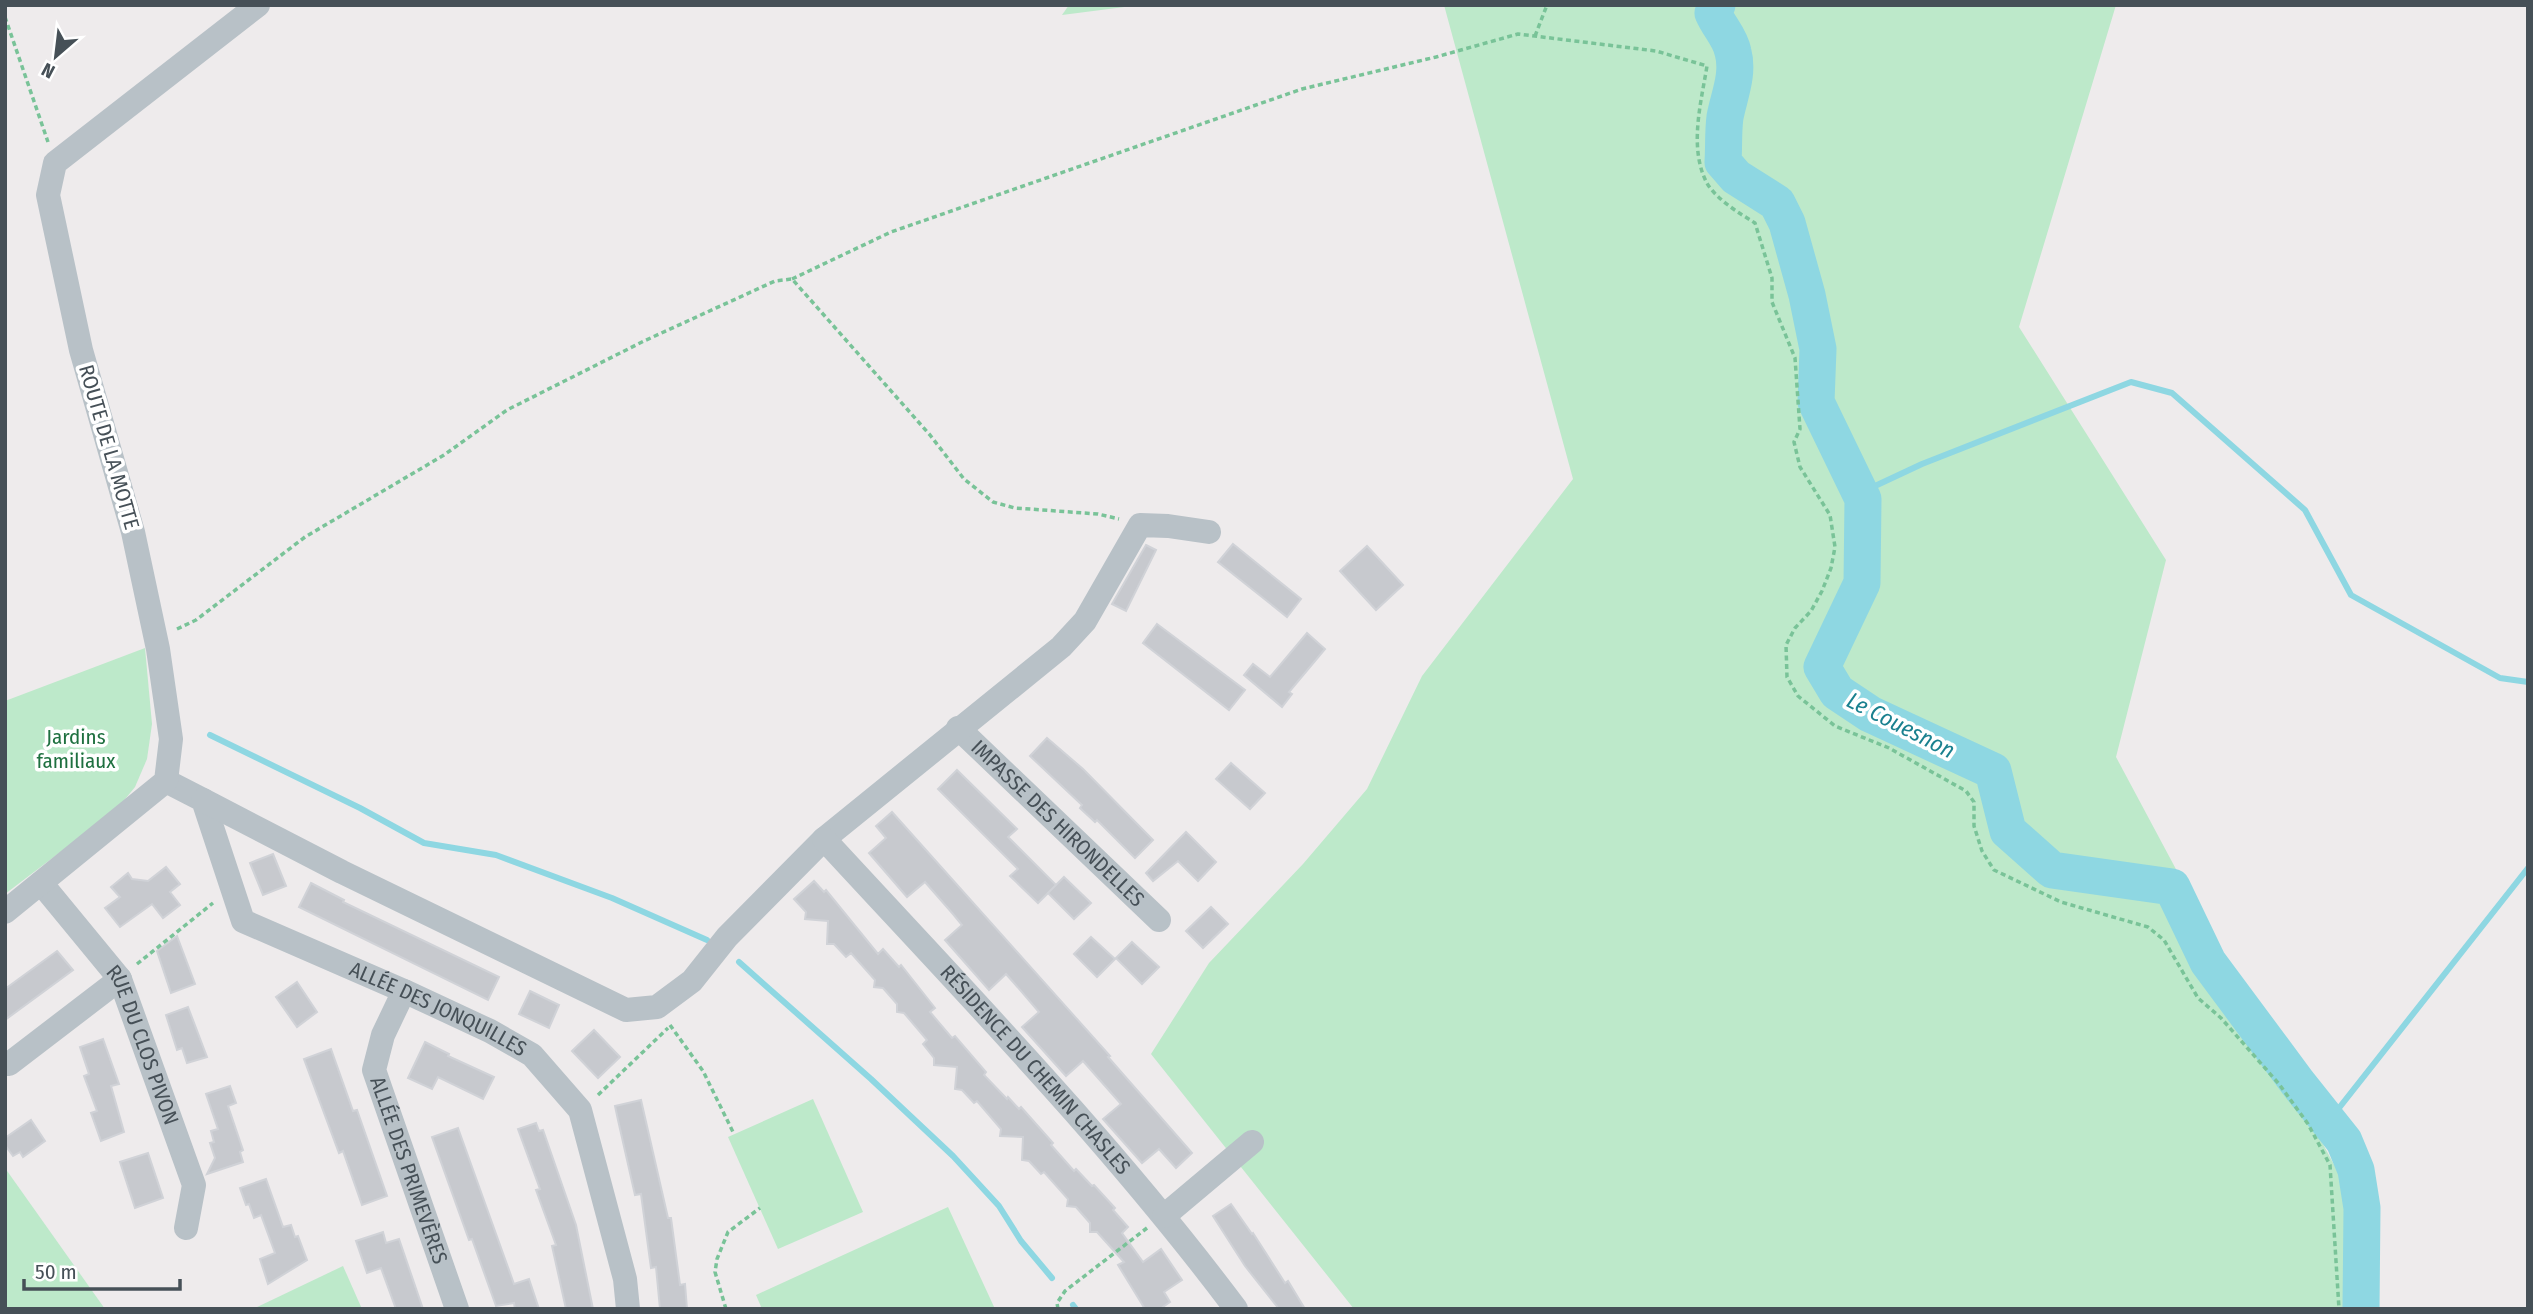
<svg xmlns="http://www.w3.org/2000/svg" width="2533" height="1314" viewBox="0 0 2533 1314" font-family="'Fira Sans Condensed',sans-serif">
  <rect width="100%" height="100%" fill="#eeebec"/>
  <g fill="#bde9ca">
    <path d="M1069,5H1140L1062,15Z"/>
    <path d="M1444,5H2116L2019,327L2166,560L2116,757L2362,1217L2359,1309H1354L1151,1054L1209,963L1303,864L1367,789L1422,676L1573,479Z"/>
    <path d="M145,648L152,724L147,759L135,787L117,809L5,894V701Z"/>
    <path d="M813,1099L863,1212L778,1249L728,1137Z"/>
    <path d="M5,1168L105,1309H5Z"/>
    <path d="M948,1207L995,1309H762L756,1295Z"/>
    <path d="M343,1266L362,1309H253Z"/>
  </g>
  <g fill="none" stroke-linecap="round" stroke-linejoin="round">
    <g stroke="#8ed7e2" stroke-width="6">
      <path d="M1860,493L1922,464L2131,382L2172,393L2305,510L2351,595L2500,678L2528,682"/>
      <path d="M210,735L360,808L424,843L496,855L612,898L707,940"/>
      <path d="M739,962L871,1079L953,1156L999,1206L1021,1241L1052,1278"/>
      <path d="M2328,1122L2528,868"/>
      <path d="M1073,1305L1076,1309"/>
    </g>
    <path stroke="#8ed7e2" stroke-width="37" d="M1717,5L1713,13C1719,27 1730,37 1733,52C1739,74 1729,96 1725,117C1723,132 1724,147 1723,162L1736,177L1777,203L1787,223L1807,295L1818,349L1816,402L1863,499L1862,583L1822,667L1837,692L1870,714L1993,771L2008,831L2052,870L2172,887L2208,962L2297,1082L2344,1141L2356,1170L2362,1208L2361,1309"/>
  </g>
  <g fill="#c7c9ce" stroke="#d0d2d7" stroke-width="2">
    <path d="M1233,544L1301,599L1287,617L1218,562Z"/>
    <path d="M1146,545L1156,550L1126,611L1112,604Z"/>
    <path d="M1367,546L1403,585L1376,610L1340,571Z"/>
    <path d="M1157,624L1245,690L1229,710L1143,643Z"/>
    <path d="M1307,633L1325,649L1289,692L1292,694L1282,707L1244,675L1253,664L1270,677Z"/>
    <path d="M1047,738L1083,769L1153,840L1135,858L1097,820L1095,822L1080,808L1082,805L1030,756Z"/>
    <path d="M1231,763L1265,793L1250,809L1216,779Z"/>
    <path d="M957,770L1017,829L1008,837L1056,885L1038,903L1010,876L1018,869L938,789Z"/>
    <path d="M892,812L1110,1056L1108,1057L1192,1153L1176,1168L1159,1149L1142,1163L1103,1119L1121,1104L1083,1061L1066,1076L1022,1027L1039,1012L1014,983L1006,974L989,990L945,940L962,925L953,914L925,882L907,897L869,853L886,838L876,826Z"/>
    <path d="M1186,832L1216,862L1198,881L1178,861L1153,881L1146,873Z"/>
    <path d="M273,854L286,886L263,895L250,863Z"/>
    <path d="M166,867L180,884L170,892L180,905L163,918L152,904L120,927L105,908L120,897L111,887L128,873L132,879L148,881Z"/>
    <path d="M1064,877L1091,903L1074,919L1048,893Z"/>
    <path d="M814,881L824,892L826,890L878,954L883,949L899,967L901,965L935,1008L930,1012L952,1038L955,1036L986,1072L984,1075L1007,1099L1008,1097L1019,1109L1021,1107L1053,1143L1051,1145L1074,1171L1076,1169L1092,1186L1094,1185L1115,1208L1113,1210L1128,1227L1122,1233L1143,1262L1161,1249L1182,1280L1164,1292L1170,1302L1160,1309H1145L1118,1265L1124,1262L1097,1232H1090V1223L1076,1207L1067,1206L1068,1199L1044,1172L1041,1174L1029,1161L1022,1160L1023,1137L1000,1136L1001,1129L977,1101L974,1103L962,1090L955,1089L957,1067L934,1065V1058L923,1044L927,1040L904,1013L897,1012V1004L883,988L874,987L875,980L851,953L846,957L834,944H827L828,921L805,919L806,912L794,899Z"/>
    <path d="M311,883L344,900L343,902L499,977L488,1000L299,907Z"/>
    <path d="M1211,907L1228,924L1203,948L1186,931Z"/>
    <path d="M177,936L195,984L171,993L157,951Z"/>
    <path d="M1091,937L1115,959L1097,977L1074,954Z"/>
    <path d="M1132,942L1159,967L1142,984L1116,958Z"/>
    <path d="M57,951L73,970L5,1020V989Z"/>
    <path d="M297,982L317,1012L297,1027L276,997Z"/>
    <path d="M530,991L559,1005L549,1028L519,1014Z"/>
    <path d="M188,1007L207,1057L187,1063L182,1048L177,1050L166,1015Z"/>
    <path d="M594,1030L620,1057L598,1078L572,1051Z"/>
    <path d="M103,1039L119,1084L111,1086L124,1132L101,1141L91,1113L97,1111L84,1076L89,1074L80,1047Z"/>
    <path d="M425,1042L449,1054L448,1056L494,1077L483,1099L438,1077L432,1089L408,1078Z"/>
    <path d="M331,1049L353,1111L357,1110L387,1196L362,1205L343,1151L339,1153L304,1059Z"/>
    <path d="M230,1086L236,1103L228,1106L243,1150L240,1152L243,1162L207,1174L215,1158L210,1143L214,1142L211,1131L218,1129L206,1094Z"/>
    <path d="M641,1100L668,1218H671L680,1285L685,1284L687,1309H660L656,1267L651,1268L641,1194L635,1195L618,1120L615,1106Z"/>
    <path d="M31,1120L45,1141L23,1157L20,1152L13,1156L5,1145V1138Z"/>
    <path d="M536,1123L539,1131L543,1130L576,1225L593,1309H566L552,1246L556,1245L536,1190L540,1189L518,1129Z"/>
    <path d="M458,1128L514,1284L529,1279L539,1309H515L514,1303L496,1306L472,1239L469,1240L432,1137Z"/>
    <path d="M148,1153L163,1198L135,1208L120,1162Z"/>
    <path d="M266,1179L283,1227L291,1225L295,1237L298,1236L307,1260L268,1284L260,1259L275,1253L261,1215L254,1218L249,1204L246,1205L240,1188Z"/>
    <path d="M1231,1204L1252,1234L1253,1233L1285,1283L1288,1281L1305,1309H1279L1245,1266L1213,1216Z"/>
    <path d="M383,1232L386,1243L399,1239L423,1309H396L381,1268L367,1273L356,1241Z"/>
  </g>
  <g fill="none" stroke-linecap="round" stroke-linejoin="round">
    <g stroke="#79c398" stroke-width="3.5" stroke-dasharray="5 3.5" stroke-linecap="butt">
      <path d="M5,17L48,142"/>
      <path d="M1535,36L1547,5"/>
      <path d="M792,279L891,232L1302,89L1436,57L1518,34L1656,51L1707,66C1701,103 1688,150 1708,185C1719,201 1739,213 1755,223L1772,278V302L1795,358L1800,429L1794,442L1800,467L1830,515L1835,547L1831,568L1822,591L1811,611L1795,628L1786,645L1787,677L1798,696L1835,726L1889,748L1966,791L1974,802V826L1982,851L1994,870L2061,902L2148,927L2164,940L2198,998L2221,1018L2279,1084L2308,1124L2330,1165L2339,1309"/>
      <path d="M177,629L196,620L305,537L444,455L507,410L644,341L775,281L792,279L930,435L964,479L993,502L1015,508L1098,514L1119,519"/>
      <path d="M137,964L213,903"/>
      <path d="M670,1025L703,1071L734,1134"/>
      <path d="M598,1095L668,1028"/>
      <path d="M726,1309L715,1272L717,1259L728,1232L760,1208"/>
      <path d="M1058,1309L1057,1303L1065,1291L1147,1228"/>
    </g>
    <g stroke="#b8c1c7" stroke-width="24">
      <path id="s1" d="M958,728L1159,920"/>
      <path id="s2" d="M166,781L203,800L243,921L404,991L490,1031L532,1055L580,1110L625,1279L628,1309"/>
      <path d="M203,800L342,872L626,1010L657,1007L692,981L727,937L824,839L1061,647L1085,621L1140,525L1168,526L1209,532"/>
      <path id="s3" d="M824,839C965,992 1111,1142 1236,1309"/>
      <path id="s4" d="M41,883L120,979L194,1185L186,1228"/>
      <path d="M5,912L166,781L171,739L158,649L133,532L81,350L48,195L55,163L258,5"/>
      <path id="s5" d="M404,991L383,1035L374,1070L457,1309"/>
      <path d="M9,1064L120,979"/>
      <path d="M1164,1216L1252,1142"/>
    </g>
  </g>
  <g text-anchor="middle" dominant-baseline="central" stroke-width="7" stroke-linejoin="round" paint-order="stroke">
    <g font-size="21" fill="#465057" stroke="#fff">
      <text transform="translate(109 447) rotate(74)">ROUTE DE LA MOTTE</text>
      <text stroke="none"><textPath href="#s1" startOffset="138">IMPASSE DES HIRONDELLES</textPath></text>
      <text stroke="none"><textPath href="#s2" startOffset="383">ALLÉE DES JONQUILLES</textPath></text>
      <text stroke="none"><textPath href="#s4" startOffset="194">RUE DU CLOS PIVON</textPath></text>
      <text stroke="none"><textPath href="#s3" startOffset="313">RÉSIDENCE DU CHEMIN CHASLES</textPath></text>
      <text stroke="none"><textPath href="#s5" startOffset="191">ALLÉE DES PRIMEVÈRES</textPath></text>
    </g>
    <g font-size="21" fill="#1f7040" stroke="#fff">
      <text x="76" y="737">Jardins<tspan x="76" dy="24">familiaux</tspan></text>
    </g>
    <g font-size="23" font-style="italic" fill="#1a818f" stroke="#fff">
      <text transform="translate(1901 725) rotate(27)">Le Couesnon</text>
    </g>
  </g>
  <rect width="2533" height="1314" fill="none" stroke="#465057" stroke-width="14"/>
  <g transform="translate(56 56) rotate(208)" stroke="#ffffff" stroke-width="5" paint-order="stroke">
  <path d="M0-5L12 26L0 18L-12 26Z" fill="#465057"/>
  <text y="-10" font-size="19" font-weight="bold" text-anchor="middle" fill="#465057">N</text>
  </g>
  <path d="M24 1279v10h156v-10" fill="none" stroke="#465057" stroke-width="3.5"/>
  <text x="35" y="1279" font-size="21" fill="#465057" stroke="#ffffff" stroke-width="5" paint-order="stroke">50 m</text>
</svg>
